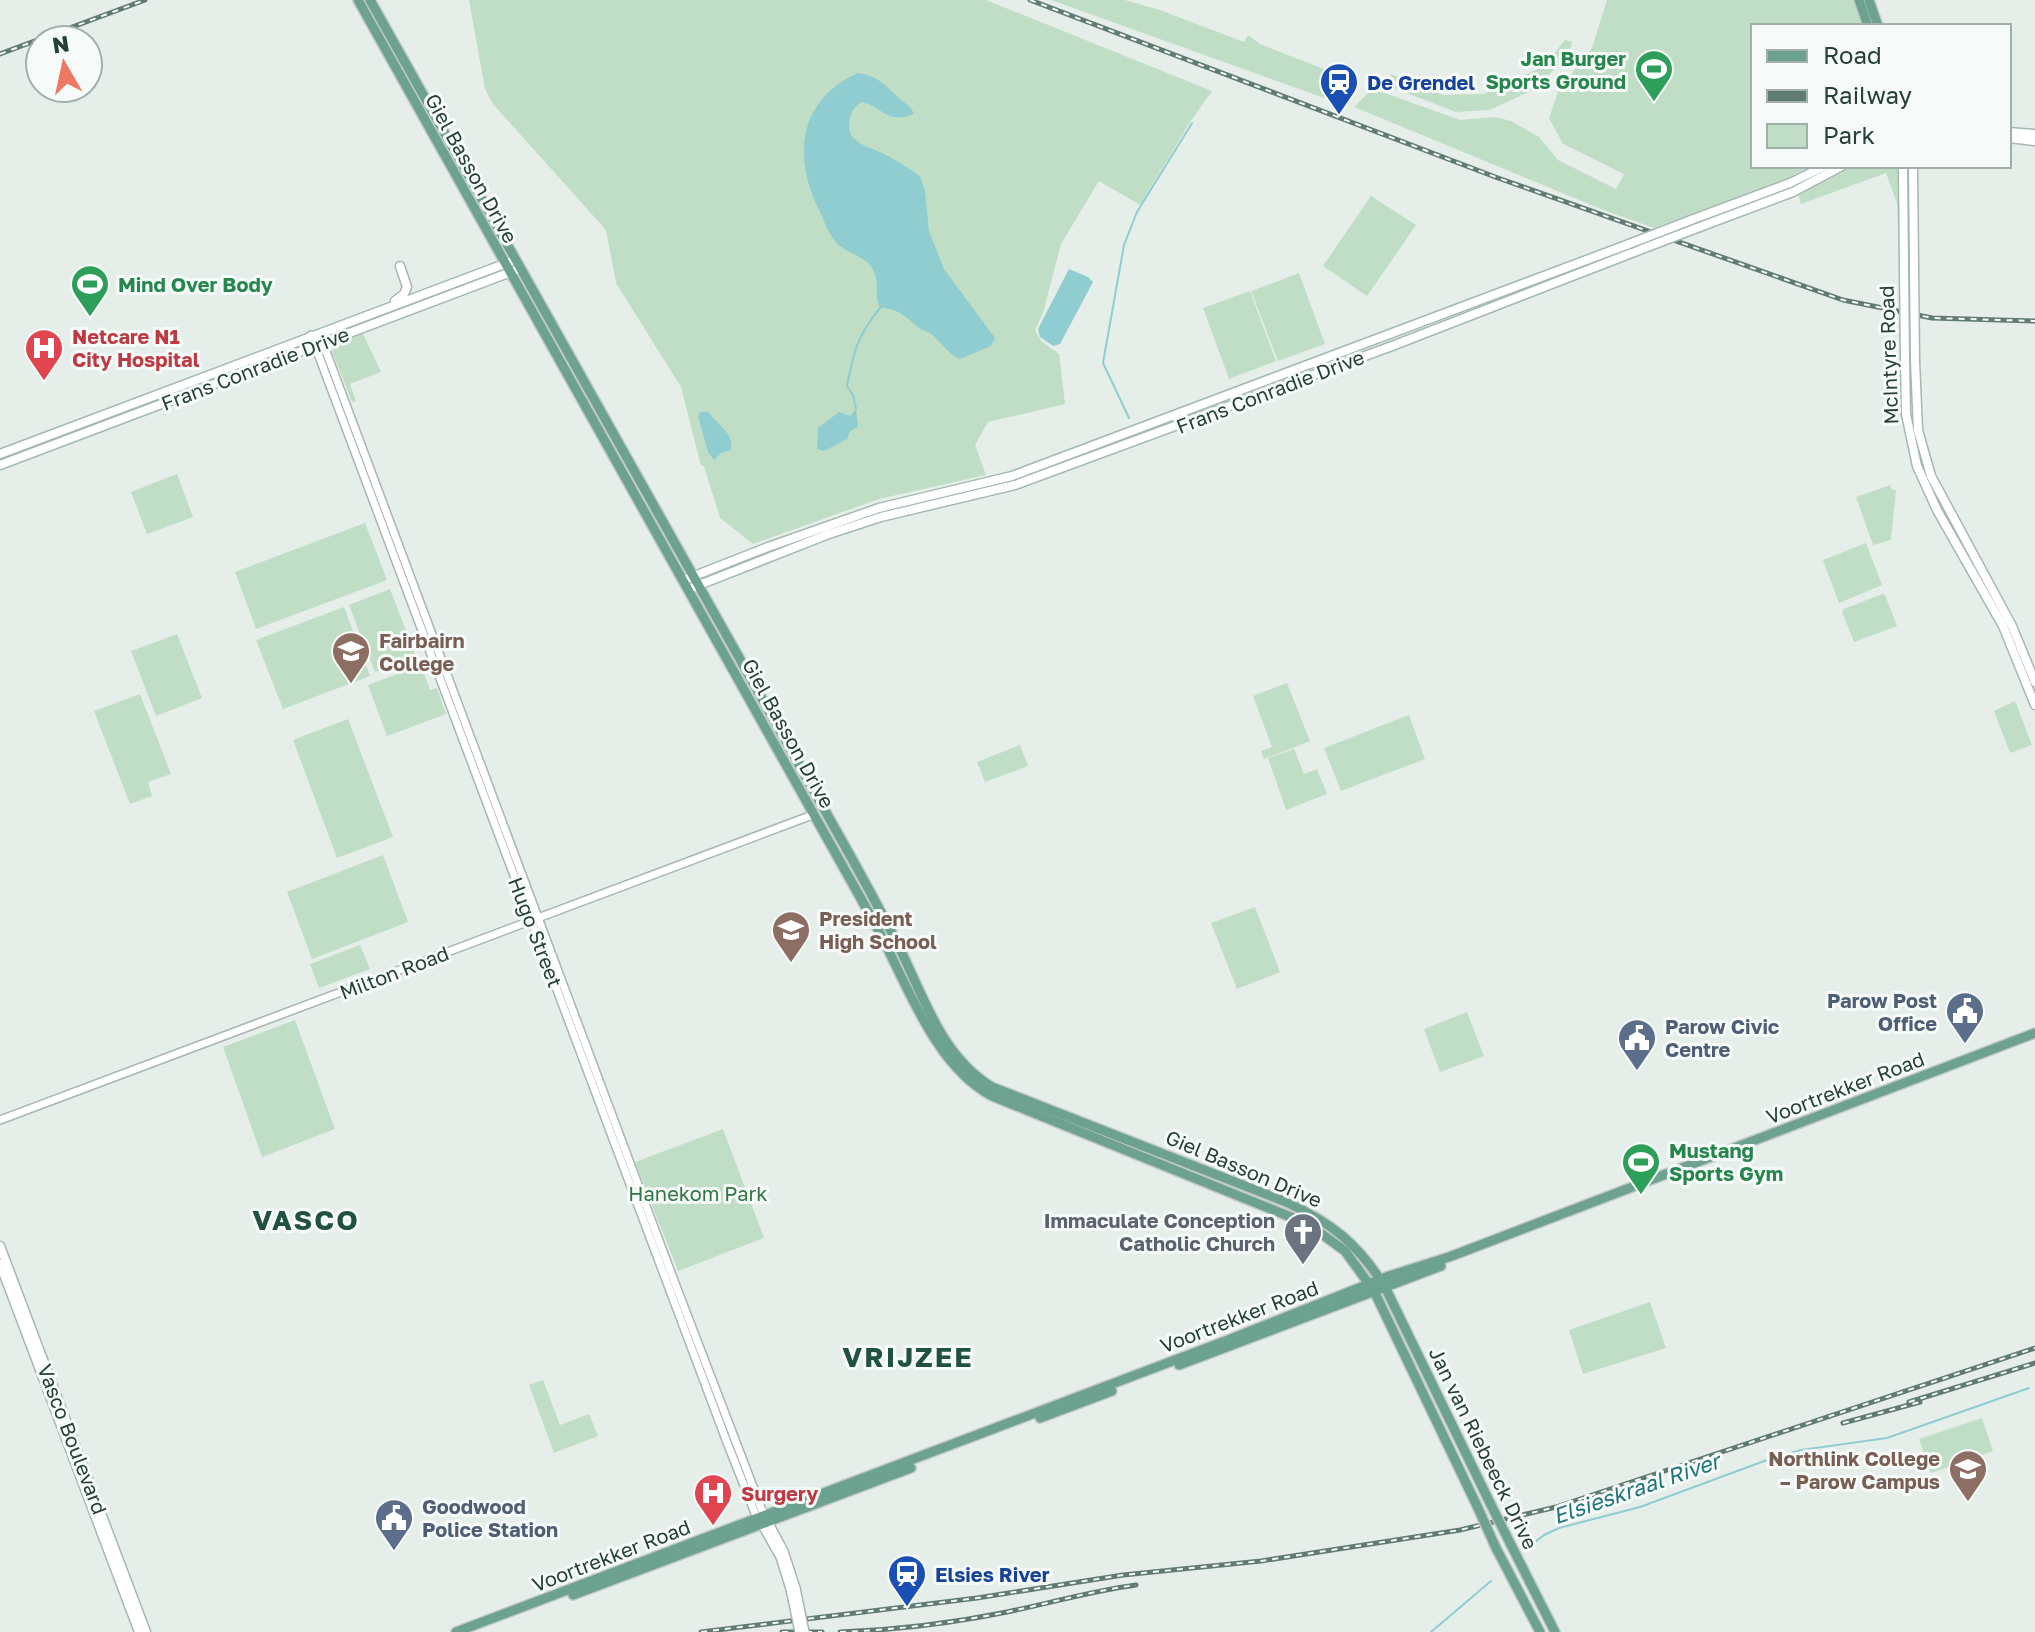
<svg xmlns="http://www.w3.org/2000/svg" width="2035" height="1632" viewBox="0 0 2035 1632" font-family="'Golos Text',sans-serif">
  <rect width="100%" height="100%" fill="#e6eeea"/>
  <g fill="#c0dec5">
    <path d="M469,0H986L1212,91L1190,122L1140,205L1099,181L1061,244L1043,313L1035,330L1041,341L1059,354L1065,404L988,422L975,445L986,475L879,499L753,544L720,518L704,466H701L681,387L616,283L606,230L493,104L485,89Z"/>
    <path d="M1051,0H1125L1160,10L1244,42L1248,35L1260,44L1329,71L1331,75L1324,98Z"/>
    <path d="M1607,0H1854L1863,26H1753V166H1811L1787,178L1654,228L1601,209L1354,107L1371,90L1382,92L1460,120L1495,117L1511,121L1539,137L1558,160L1616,189L1624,174L1563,144L1549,118L1559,89L1592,48Z"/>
    <path d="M1565,40L1572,42L1571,47L1540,87L1489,110L1456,112L1388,86L1391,74L1443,95L1484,94L1544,66Z"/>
    <path d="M1849,166H1899V256L1897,203L1886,173L1801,204L1798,193Z"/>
    <path d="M1371,196L1416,225L1367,296L1323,266Z"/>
    <path d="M1299,273L1325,344L1278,361L1251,291Z"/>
    <path d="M1250,291L1276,361L1229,379L1203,308Z"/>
    <path d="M363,334L381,372L350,384L356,401L352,402L332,351L334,345Z"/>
    <path d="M177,474L193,517L147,534L131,492Z"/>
    <path d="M1891,485V489L1896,490L1891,540L1873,545L1856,497Z"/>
    <path d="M365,523L387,580L256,629L235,572Z"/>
    <path d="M1866,543L1882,585L1839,603L1823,560Z"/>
    <path d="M390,589L416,657L375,672L349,605Z"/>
    <path d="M1882,594L1885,595L1897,626L1854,642L1842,612L1844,609Z"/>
    <path d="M344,607L370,676L283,709L256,640Z"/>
    <path d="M177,634L202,698L156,716L131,651Z"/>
    <path d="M421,665L430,690L437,688L446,714L387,736L368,685Z"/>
    <path d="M1287,683L1310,741L1264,759L1261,751L1272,747L1253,696Z"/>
    <path d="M140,694L171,774L148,782L152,796L130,804L94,711Z"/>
    <path d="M2015,701L2032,745L2010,753L1994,711Z"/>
    <path d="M1409,715L1425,759L1341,791L1324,748Z"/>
    <path d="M348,719L393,837L337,858L293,740Z"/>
    <path d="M1020,745L1028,766L985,782L977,762Z"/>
    <path d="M1294,749L1304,774L1317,769L1327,794L1286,810L1268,758Z"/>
    <path d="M383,855L408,922L312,959L287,892Z"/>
    <path d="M1255,907L1280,972L1237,989L1211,923Z"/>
    <path d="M360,945L370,969L319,988L310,964Z"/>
    <path d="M1467,1012L1484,1056L1440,1072L1424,1029Z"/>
    <path d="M295,1020L335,1129L262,1157L223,1047Z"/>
    <path d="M723,1129L764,1238L678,1271L635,1162Z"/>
    <path d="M1650,1302L1666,1348L1583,1374L1569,1330Z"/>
    <path d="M543,1380L560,1425L589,1414L598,1436L554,1453L529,1385Z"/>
    <path d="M1982,1418L1993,1451L1931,1473L1919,1439Z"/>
  </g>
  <g fill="#90cdd0">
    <path d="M858,73C879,76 886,86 901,100C907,105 911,106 914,114C885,125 885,107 861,102C853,109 850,113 849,124C848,145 872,147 886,155C898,161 909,169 920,176L925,191L929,231L944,269L995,338L991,346L960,359C946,353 942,342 931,334C927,331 923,331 919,328C906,317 898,308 880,308C873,295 883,277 867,262C857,254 845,252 836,242C829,234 825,224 821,214C792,159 797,100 858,73Z"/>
    <path d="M1069,269L1088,277L1093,282L1060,344L1053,346L1040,337L1038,329Z"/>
    <path d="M856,409L858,427L850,431L847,439L824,451L817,449L818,428L839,412L850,416Z"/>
    <path d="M700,412H708C717,424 734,433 731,450L721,453L714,460L708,452L698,416Z"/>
  </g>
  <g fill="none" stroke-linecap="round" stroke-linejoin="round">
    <g stroke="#90cdd0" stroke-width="2">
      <path d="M856,409L853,395L847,386C854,351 857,336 880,308"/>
      <path d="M1129,418L1103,363L1124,245L1137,212L1192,123"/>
      <path d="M1530,1546L1544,1535L1559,1528L1640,1507L1775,1457L1801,1450L1887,1438L2029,1388"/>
      <path d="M1431,1632L1491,1581"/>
    </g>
    <g stroke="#a8b6b0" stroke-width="10">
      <g id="tertiary">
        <path d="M311,335L728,1445L755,1513L780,1557L790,1589"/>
        <path d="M321,338L673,1278L762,1510L784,1551L796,1588"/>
        <path d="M0,1120L815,814"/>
      </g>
    </g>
    <g stroke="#a4b9b0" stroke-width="11">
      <g id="secondary">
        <path d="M2009,132L2035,134"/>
        <path d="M2009,138L2035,141"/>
        <path d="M1903,166L1904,267"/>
        <path d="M1913,166L1914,267"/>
        <path d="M1691,220L1790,183L1825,166"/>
        <path d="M1705,225L1793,192L1842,166"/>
        <path d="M395,301L404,294L407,287L400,266"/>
        <path d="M1905,360L1906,414L1917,466L1937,510L2003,626L2035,705"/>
        <path d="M1915,361L1918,430L1931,476L2012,626L2035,682"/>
        <path d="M0,454L515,260"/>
        <path d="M0,465L519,269"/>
        <path d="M684,580L768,547L879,508L1012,476L1629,244"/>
        <path d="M689,589L829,534L881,517L1015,485L1392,346L1642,249"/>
        <path d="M0,1246L146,1632"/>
        <path d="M0,1264L139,1632"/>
      </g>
    </g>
    <g stroke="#c2cac7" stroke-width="12">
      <g id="primary">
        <path d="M358,0L874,922C905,978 933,1065 992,1096L1308,1224L1345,1251L1374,1291L1478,1508"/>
        <path d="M370,0L842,841C860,873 878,906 895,939C922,991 939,1055 992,1087L1286,1202C1332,1223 1358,1244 1385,1287L1491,1505"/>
        <path d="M1859,0L1868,26"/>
        <path d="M1869,0L1878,26"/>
        <path d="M1179,1365L1441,1266"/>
        <path d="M1040,1418L1112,1391"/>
        <path d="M1510,1543L1555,1632"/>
        <path d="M1496,1548L1540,1632"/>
        <path d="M573,1595L911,1468"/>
        <path d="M456,1632L1228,1340L1389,1276L1449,1257L2035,1033"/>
      </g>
    </g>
    <use href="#tertiary" stroke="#fff" stroke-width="7"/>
    <use href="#secondary" stroke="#fff" stroke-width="8"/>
    <use href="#primary" stroke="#6ca28f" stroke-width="9"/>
    <g stroke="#607b71" stroke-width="5">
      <g id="rail">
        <path d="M1030,0L1498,178L1843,300L1932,318L2035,321"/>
        <path d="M0,54L145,0"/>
        <path d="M1909,1402L2035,1363"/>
        <path d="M1843,1423L1920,1402"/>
        <path d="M701,1632L977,1598L1123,1575L1261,1561L1460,1530L1556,1507L2035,1348"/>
        <path d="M782,1632H822"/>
        <path d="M840,1632C895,1630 953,1623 1007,1612C1050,1603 1092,1591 1136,1585"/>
      </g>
    </g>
    <use href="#rail" stroke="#f6faf8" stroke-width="2" stroke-dasharray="6" stroke-linecap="butt"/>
    <g stroke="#a8b6b0" stroke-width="10" stroke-linecap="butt">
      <g id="tertiary-bridge">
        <path d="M796,1588L805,1632"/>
        <path d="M790,1589L799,1632"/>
      </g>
    </g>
    <g stroke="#a4b9b0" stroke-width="11" stroke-linecap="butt">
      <g id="secondary-bridge">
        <path d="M1629,244L1691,220"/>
        <path d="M1642,249L1705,225"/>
        <path d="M1904,267L1905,360"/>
        <path d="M1914,267L1915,361"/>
      </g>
    </g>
    <g stroke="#c2cac7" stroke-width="12" stroke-linecap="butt">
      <g id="primary-bridge">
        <path d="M1491,1505L1510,1543"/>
        <path d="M1478,1508L1496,1548"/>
      </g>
    </g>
    <use href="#tertiary-bridge" stroke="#fff" stroke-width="7"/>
    <use href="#secondary-bridge" stroke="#fff" stroke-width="8"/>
    <use href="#primary-bridge" stroke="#6ca28f" stroke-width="9"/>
  </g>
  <defs>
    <g id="stadium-pin" transform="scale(2)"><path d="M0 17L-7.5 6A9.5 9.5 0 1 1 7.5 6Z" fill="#2e9e5b" stroke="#f6faf8"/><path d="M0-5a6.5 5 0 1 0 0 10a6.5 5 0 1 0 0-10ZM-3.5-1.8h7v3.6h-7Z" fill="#fff"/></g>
    <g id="station-pin" transform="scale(2)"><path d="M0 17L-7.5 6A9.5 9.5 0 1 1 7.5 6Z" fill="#1a4fb4" stroke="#f6faf8"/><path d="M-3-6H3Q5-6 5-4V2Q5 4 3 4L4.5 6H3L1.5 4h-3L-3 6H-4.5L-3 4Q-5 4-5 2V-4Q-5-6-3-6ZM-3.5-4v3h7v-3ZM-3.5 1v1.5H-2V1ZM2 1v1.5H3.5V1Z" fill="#fff"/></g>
    <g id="hospital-pin" transform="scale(2)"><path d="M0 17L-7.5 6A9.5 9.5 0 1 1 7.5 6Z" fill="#e0444e" stroke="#f6faf8"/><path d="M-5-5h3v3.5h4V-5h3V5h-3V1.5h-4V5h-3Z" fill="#fff"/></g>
    <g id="school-pin" transform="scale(2)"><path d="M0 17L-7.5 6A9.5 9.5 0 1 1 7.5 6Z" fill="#8d6e63" stroke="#f6faf8"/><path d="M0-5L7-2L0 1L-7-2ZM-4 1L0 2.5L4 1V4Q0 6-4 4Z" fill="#fff"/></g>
    <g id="civic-pin" transform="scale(2)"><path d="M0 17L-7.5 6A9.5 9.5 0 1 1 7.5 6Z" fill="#5c6f8a" stroke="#f6faf8"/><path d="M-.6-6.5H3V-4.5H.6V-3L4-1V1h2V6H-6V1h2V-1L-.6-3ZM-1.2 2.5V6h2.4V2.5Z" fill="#fff"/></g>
    <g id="church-pin" transform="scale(2)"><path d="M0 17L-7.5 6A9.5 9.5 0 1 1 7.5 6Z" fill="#6b7280" stroke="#f6faf8"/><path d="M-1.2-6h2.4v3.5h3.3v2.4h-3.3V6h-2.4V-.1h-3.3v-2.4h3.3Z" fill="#fff"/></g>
    <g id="university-pin" transform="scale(2)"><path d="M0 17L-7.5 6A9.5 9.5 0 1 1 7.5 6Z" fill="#8d6e63" stroke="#f6faf8"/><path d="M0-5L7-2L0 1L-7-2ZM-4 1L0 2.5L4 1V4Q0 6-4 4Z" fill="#fff"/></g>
  </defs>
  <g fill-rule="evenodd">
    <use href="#stadium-pin" x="1654" y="69"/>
    <use href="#station-pin" x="1339" y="82"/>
    <use href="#stadium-pin" x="90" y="284"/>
    <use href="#hospital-pin" x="44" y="348"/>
    <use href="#school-pin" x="351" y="651"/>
    <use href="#school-pin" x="791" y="930"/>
    <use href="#civic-pin" x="1965" y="1011"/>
    <use href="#civic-pin" x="1637" y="1038"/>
    <use href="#stadium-pin" x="1641" y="1162"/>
    <use href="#church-pin" x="1303" y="1232"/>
    <use href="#university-pin" x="1968" y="1469"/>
    <use href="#hospital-pin" x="713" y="1493"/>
    <use href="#civic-pin" x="394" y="1518"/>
    <use href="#station-pin" x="907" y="1574"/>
  </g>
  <g text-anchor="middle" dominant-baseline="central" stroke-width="6" stroke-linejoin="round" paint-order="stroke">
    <g font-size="20" font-weight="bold" fill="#27864d" stroke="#f6faf8" text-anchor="start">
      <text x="1626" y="58" text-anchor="end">Jan Burger<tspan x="1626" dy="23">Sports Ground</tspan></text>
      <text x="118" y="284">Mind Over Body</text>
      <text x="1669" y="1150">Mustang<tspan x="1669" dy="23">Sports Gym</tspan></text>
    </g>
    <g font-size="20" font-weight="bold" fill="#164399" stroke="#f6faf8" text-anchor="start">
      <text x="1367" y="82">De Grendel</text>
      <text x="935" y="1574">Elsies River</text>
    </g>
    <g font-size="20" fill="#254036" stroke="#f6faf8">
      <text transform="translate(472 168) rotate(61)">Giel Basson Drive</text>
      <text transform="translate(1888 355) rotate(-92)">McIntyre Road</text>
      <text transform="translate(255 368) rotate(-21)">Frans Conradie Drive</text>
      <text transform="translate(1270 391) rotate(-21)">Frans Conradie Drive</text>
      <text transform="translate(789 733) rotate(61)">Giel Basson Drive</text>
      <text transform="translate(536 932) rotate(69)">Hugo Street</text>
      <text transform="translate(394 972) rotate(-21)">Milton Road</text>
      <text transform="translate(1845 1087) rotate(-21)">Voortrekker Road</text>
      <text transform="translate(1244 1168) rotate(23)">Giel Basson Drive</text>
      <text transform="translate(1239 1316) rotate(-21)">Voortrekker Road</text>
      <text transform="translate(73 1439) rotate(69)">Vasco Boulevard</text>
      <text transform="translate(1484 1448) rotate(64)">Jan van Riebeeck Drive</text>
      <text transform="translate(611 1555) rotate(-21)">Voortrekker Road</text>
    </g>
    <g font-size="20" font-weight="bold" fill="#be3a42" stroke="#f6faf8" text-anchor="start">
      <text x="72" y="336">Netcare N1<tspan x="72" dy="23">City Hospital</tspan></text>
      <text x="741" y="1493">Surgery</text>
    </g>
    <g font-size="20" font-weight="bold" fill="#785e54" stroke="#f6faf8" text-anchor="start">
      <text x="379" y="640">Fairbairn<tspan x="379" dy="23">College</tspan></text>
      <text x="819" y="918">President<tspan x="819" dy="23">High School</tspan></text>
      <text x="1940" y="1458" text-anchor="end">Northlink College<tspan x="1940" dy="23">– Parow Campus</tspan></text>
    </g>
    <g font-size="20" font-weight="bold" fill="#4e5e75" stroke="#f6faf8" text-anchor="start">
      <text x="1937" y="1000" text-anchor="end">Parow Post<tspan x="1937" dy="23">Office</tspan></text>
      <text x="1665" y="1026">Parow Civic<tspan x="1665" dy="23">Centre</tspan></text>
      <text x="422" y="1506">Goodwood<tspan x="422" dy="23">Police Station</tspan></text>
    </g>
    <g font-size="20" fill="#307645" stroke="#f6faf8">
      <text x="698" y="1193">Hanekom Park</text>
    </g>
    <g font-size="20" font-weight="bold" fill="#5b616d" stroke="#f6faf8" text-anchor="end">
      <text x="1275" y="1220">Immaculate Conception<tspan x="1275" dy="23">Catholic Church</tspan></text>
    </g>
    <g font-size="22" font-style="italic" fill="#20747a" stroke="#f6faf8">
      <text transform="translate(1636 1488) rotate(-19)">Elsieskraal River</text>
    </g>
    <g font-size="28" font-weight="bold" letter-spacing="2" fill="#215241" stroke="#f6faf8">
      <text x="306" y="1219">VASCO</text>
      <text x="908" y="1356">VRIJZEE</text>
    </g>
  </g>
  <rect x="1751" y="24" width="260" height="144" fill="#f6faf8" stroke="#a2b0aa" stroke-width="2"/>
  <rect x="1767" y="50" width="40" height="12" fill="#6ca28f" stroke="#a2b0aa" stroke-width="2"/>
  <text x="1823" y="64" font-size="24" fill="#254036">Road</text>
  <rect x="1767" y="90" width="40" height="12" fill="#607b71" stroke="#a2b0aa" stroke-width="2"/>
  <text x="1823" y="104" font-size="24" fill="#254036">Railway</text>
  <rect x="1767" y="124" width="40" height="24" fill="#c0dec5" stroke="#a2b0aa" stroke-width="2"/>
  <text x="1823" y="144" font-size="24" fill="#254036">Park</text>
  <g transform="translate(64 64) rotate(351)"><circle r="38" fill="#f6faf8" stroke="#a2b0aa" stroke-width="2"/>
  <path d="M0-6L14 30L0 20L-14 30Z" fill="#ed7965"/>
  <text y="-12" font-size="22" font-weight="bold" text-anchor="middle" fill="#254036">N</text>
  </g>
</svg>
